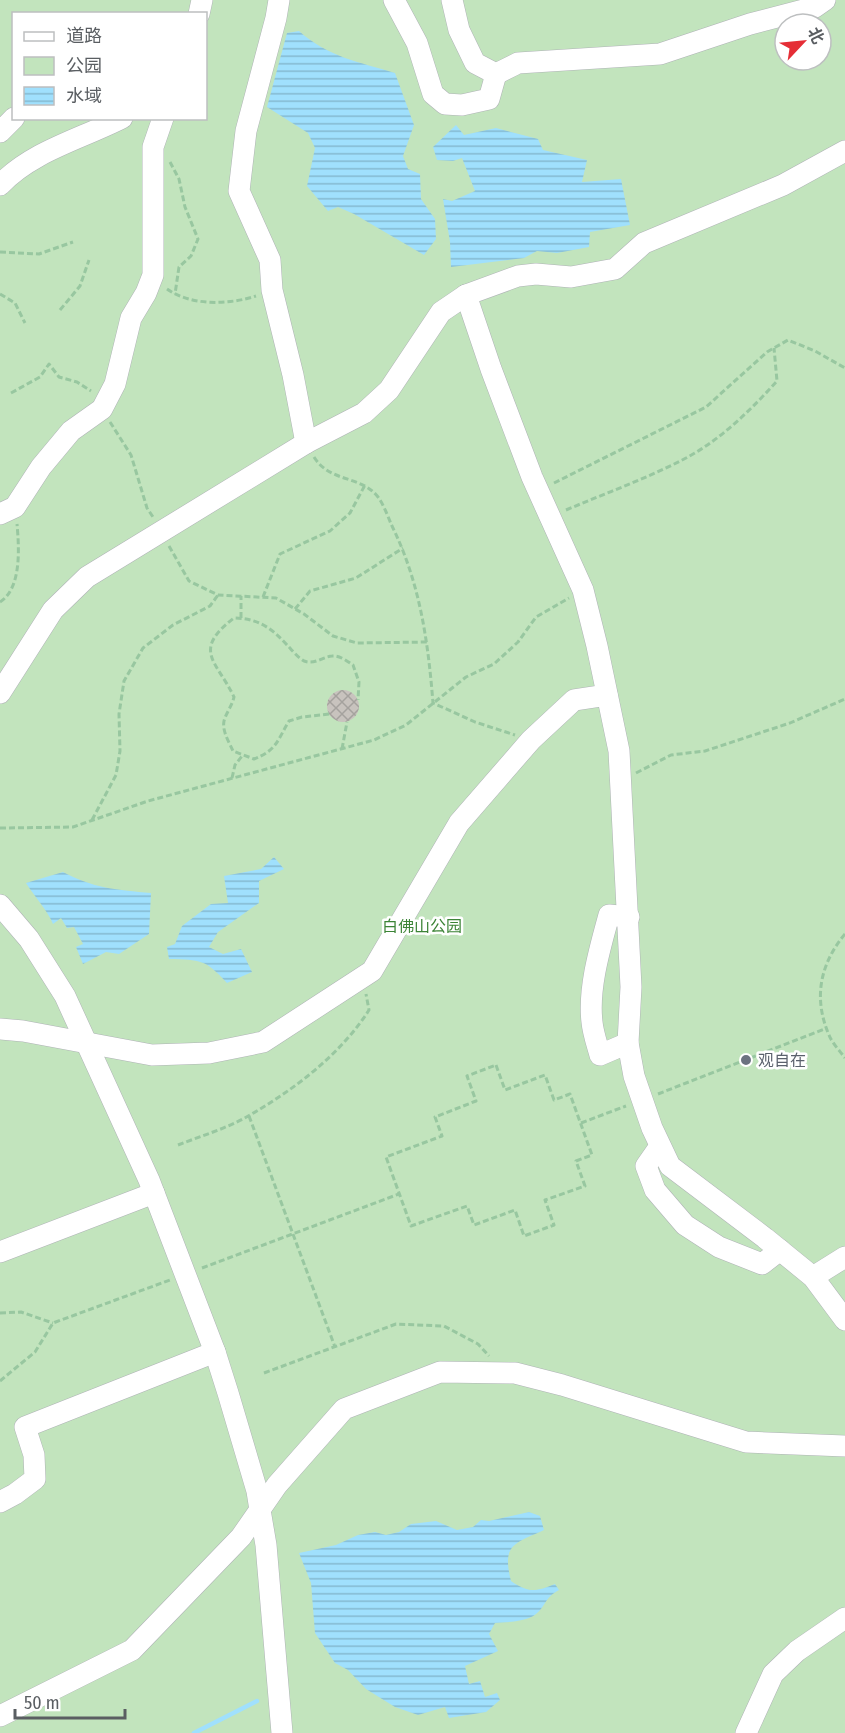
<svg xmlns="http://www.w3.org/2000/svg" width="845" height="1733" viewBox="0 0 845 1733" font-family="'Fira Sans Condensed','Noto Sans SC',sans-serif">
  <defs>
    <pattern id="water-rules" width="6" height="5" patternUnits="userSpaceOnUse" patternTransform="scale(1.5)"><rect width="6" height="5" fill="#a0e0fd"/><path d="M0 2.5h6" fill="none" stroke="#85b9d0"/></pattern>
    <pattern id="building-cross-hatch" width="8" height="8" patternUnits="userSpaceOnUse" patternTransform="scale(1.5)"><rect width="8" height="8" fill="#c8c3be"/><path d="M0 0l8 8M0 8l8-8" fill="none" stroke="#a5a29e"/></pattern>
  </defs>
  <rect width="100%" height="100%" fill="#ece8e1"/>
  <path fill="#c2e4bd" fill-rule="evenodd" d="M0,0H845V1733H0ZM14,14H206V118H14ZM785,24H821V60H785Z"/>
  <g fill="url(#water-rules)">
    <path d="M299,31C328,57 359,62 395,73L414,125L403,156L408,169L420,174L421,199L435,219L436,239L424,255L354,214L338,207L328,211L307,186L315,148L308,133L267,107L287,33Z"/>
    <path d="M456,125L464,135L496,128L538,139L543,150L587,160L582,182L621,179L630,225L590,232L589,247L557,253L537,251L524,258L451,267L450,242L443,199L452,201L475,191L462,158L453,161L437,160L433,147Z"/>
    <path d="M274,857L284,869L259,881V903L218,932L209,947L223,954L241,949L252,972L227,983C205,959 201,960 169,959L167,947L175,944L182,926L211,904L228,903L224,876L261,869Z"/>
    <path d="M63,872C92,888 118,890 151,893L149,934L119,954L106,952L83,964L76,947L83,944L74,927L67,928L61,918L53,924C48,911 34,896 26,883Z"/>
    <path d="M529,1512L540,1516L544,1530C513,1544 502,1545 511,1581C528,1593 536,1592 555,1584L559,1590C544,1598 546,1606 536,1614C526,1622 507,1622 495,1623L489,1634L498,1651L465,1666L469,1684L480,1681L485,1697L497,1693L500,1700L486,1712L449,1718L445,1707L418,1715L395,1707L366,1689L348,1670L335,1663L315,1633L311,1583L299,1553L336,1545L358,1535L375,1532L386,1535L399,1532L411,1524L436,1521L457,1530L473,1527L481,1520L489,1521Z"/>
  </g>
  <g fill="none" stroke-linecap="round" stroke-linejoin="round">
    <path stroke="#a0e0fd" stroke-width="4.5" d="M194,1733L257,1701"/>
  </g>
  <circle fill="url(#building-cross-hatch)" cx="343" cy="706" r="16"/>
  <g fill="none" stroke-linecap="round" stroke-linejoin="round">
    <g stroke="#afb3b6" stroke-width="22">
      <g id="minor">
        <path d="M279,0L276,18L246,131L239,191L270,260L272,290L293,375L306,443"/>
        <path d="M394,0L417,43L433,94L445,104L462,105L489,99L496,74"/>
        <path d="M452,0L459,30L475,63L496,74L518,63L660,54L750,24L815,7L825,0"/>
        <path d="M199,14L202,0"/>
        <path d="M0,132L14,118"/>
        <path d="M0,185C32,151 81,139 122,118"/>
        <path d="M466,295L491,369L532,477L583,590L597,646L619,751L631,987L628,1043L634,1076L652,1128L670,1166L765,1238L813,1277L845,1320"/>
        <path d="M0,514L15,507L41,467L71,431L102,409L115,384L131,318L146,293L153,275V147L163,118"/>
        <path d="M0,693L53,610L87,577L306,443L364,413L389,390L441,312L466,295L518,276L536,274L571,277L615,269L644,243L783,185L845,151"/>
        <path d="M0,905L29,939L65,996L149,1180L215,1352L228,1393L257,1491L260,1510L266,1545L282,1733"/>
        <path d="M0,1029L23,1031L152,1055L209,1053L263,1042L372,971L459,823L531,740L574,700L607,695"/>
        <path d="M628,1043L600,1055C597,1044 593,1033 592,1022C588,988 600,948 609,915L629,917"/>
        <path d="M660,1146L646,1166L655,1190L685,1225L719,1247L762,1264L780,1250"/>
        <path d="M0,1252L154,1193"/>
        <path d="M813,1277L845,1257"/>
        <path d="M0,1502L15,1494L35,1479L34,1455L25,1427L215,1352"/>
        <path d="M0,1716L132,1650L241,1537L277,1485L344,1409L440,1372L515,1373L562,1385L746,1442L845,1446"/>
        <path d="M746,1733L773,1674L797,1651L845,1618"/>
      </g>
    </g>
    <g stroke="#98c7a0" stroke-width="3" stroke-dasharray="6 3" stroke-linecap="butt">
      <path d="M170,162L179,179L185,207L198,239L191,256L179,267L175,294"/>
      <path d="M0,252L39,254L73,242"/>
      <path d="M167,289C191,306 228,305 256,296"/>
      <path d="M0,294L15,303L25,323"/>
      <path d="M60,310L80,286L89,260"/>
      <path d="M11,393L40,377L49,364L59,377L77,382L91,391"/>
      <path d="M110,422L131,455L147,508L153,517"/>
      <path d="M314,457C330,483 361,475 378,497C384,505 388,517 392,526C420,583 428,641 433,703L475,722L515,735"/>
      <path d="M554,483L706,407L767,352L788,340L815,351L845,368"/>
      <path d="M566,510C606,493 648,478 686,458C720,440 751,410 777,381L774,348"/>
      <path d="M169,546L189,581L218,595L276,598L304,614L333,636L357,643L428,642"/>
      <path d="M263,597L280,554L330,531L350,513L365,485"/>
      <path d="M0,602C22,588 19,547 17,524"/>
      <path d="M295,609L310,591L356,578L403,548"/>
      <path d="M241,618V596"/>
      <path d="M329,714L302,717L289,721C277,741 277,750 254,759L233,751C229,742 222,731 224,721C226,713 232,706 234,697C217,661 191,651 234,618C257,618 272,628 287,645C292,650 298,658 304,661C315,665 322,657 332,656C339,655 347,661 353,665L359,682L358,700"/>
      <path d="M342,749L347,722"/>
      <path d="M636,773L671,755L705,751L790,723L845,699"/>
      <path d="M232,778L235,765L242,756"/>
      <path d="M92,820L116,775L120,751L119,714L124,681L143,648L173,625L210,606L218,595"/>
      <path d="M0,828L73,827L148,801L374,740L406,725L466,677L494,664L518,642L536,617L569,598"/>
      <path d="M845,934C820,964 813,998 829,1035C832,1043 840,1051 845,1058"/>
      <path d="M496,1065L505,1090L545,1075L554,1100L570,1094L592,1155L576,1161L585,1186L545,1200L554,1225L524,1236L515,1210L474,1225L467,1206L411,1226L386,1157L442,1136L435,1117L476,1101L467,1076Z"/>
      <path d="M658,1094L827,1028"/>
      <path d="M249,1116L335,1347"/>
      <path d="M581,1123L626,1106"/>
      <path d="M178,1145C201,1136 228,1128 250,1115C295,1089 341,1054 369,1010L366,994"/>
      <path d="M202,1268L399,1194"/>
      <path d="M0,1313L21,1312L53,1323"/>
      <path d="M264,1373L396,1324L444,1326L478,1344L489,1356"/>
      <path d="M0,1381L35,1352L53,1323L170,1280"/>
    </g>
    <use href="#minor" stroke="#fff" stroke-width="21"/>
  </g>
  <circle fill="#6b7280" stroke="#fff" stroke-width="2" cx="746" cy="1060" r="6"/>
  <g text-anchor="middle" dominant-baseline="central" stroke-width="5" stroke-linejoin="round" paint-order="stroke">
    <g font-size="16" fill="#3c8436" stroke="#fff">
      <text x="422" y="926">白佛山公园</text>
    </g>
    <g font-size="16" fill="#5b616d" stroke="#fff" text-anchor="start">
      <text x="758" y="1060">观自在</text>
    </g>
  </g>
  <rect x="12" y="12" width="195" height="108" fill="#ffffff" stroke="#bdbfc0" stroke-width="1.5"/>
  <rect x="24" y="32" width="30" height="9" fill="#ffffff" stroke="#bdbfc0" stroke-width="1.5"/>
  <text x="66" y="42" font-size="18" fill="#5a5e62">道路</text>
  <rect x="24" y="57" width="30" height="18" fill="#c2e4bd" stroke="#bdbfc0" stroke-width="1.5"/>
  <text x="66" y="72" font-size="18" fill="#5a5e62">公园</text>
  <rect x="24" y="87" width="30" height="18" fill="url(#water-rules)" stroke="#bdbfc0" stroke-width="1.5"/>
  <text x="66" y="102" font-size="18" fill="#5a5e62">水域</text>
  <g transform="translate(803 42) rotate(64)"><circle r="28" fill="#ffffff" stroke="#bdbfc0" stroke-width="1.5"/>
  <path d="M0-4.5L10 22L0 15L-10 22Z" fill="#e52e36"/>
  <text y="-9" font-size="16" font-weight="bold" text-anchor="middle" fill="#5a5e62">北</text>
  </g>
  <path d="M15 1709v9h110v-9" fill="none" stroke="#5a5e62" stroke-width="3"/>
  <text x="24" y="1709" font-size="18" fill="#5a5e62" stroke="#ffffff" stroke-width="4.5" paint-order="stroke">50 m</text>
</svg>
